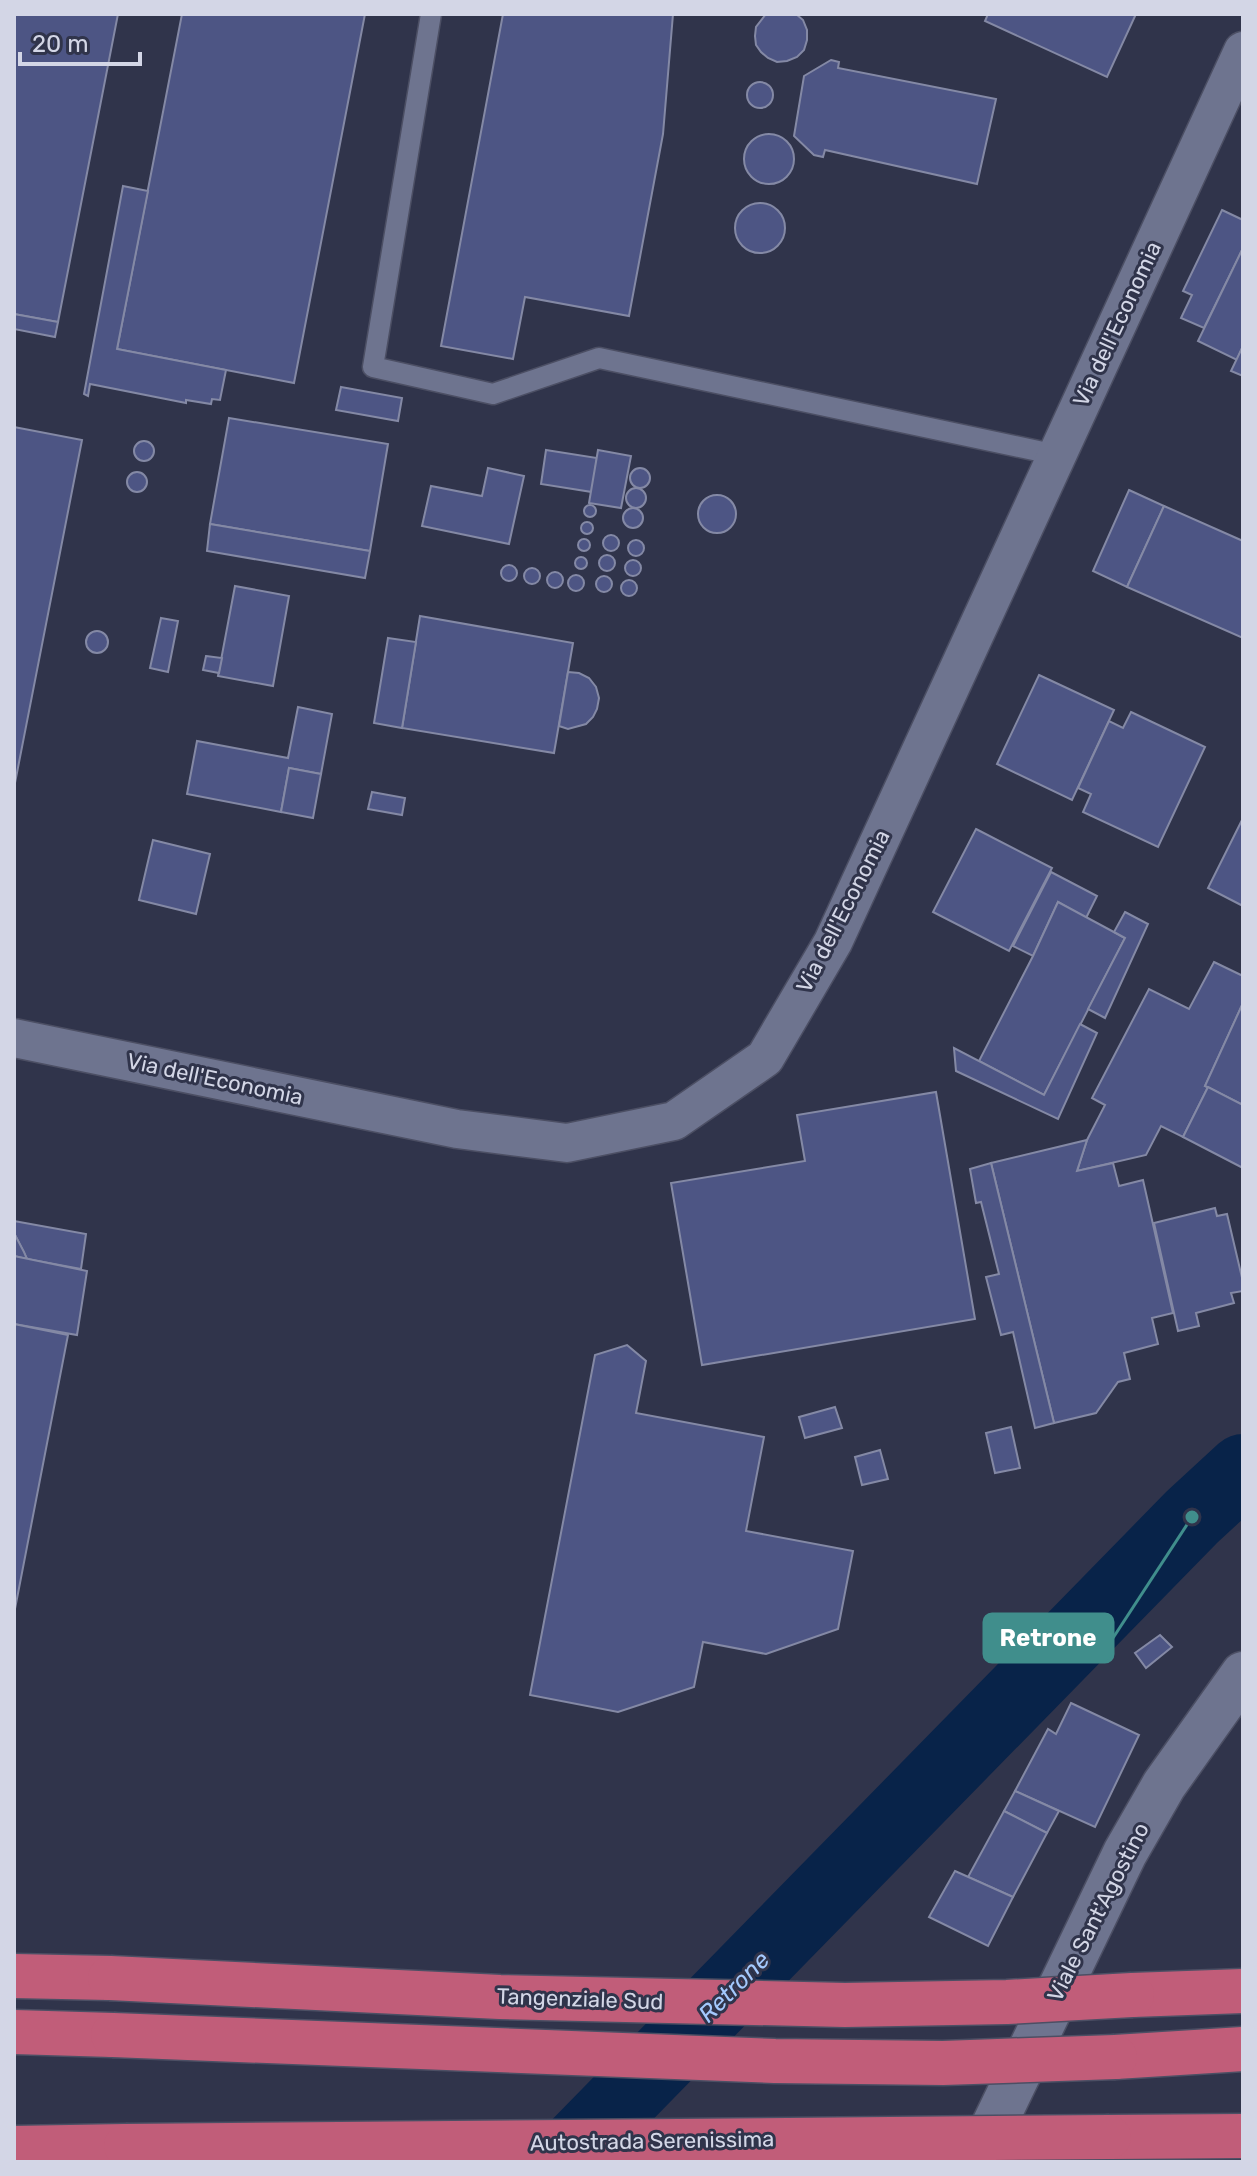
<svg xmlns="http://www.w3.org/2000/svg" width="1257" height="2176" viewBox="0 0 1257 2176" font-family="Rubik,sans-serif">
  <rect width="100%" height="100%" fill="#30344b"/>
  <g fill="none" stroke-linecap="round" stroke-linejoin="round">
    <path stroke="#082349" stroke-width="72" d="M561,2162L1192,1517L1243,1470"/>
  </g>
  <g fill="#4d5584" stroke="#8489a5" stroke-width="2">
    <path d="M14,14H118L58,322L14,314Z"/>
    <path d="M182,14H365L294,383L117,349Z"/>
    <path d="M503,14H673L663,134L629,316L525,297L513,359L441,346Z"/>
    <path d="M766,14H796L803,20L807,30V40L804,50L797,57L787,61L777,62L768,58L761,52L756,45L755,36L756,27Z"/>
    <path d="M988,14H1136L1107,77L985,21Z"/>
    <path d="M831,60L839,62L838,68L996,99L977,184L825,150L823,157L814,155L794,136L804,76Z"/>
    <circle cx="760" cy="95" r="13"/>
    <circle cx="769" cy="159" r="25"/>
    <path d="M123,186L148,191L117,349L226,370L220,400L212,399L211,404L186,400V403L90,384L88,396L84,394Z"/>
    <circle cx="760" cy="228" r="25"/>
    <path d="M1222,210L1243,220V248L1204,328L1181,318L1192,295L1183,291Z"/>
    <path d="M1243,248V346L1237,360L1198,341Z"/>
    <path d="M14,314L58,322L55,337L14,329Z"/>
    <path d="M1243,346V376L1231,371Z"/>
    <path d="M341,387L402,398L398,421L336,410Z"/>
    <path d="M229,418L388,444L370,551L210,524Z"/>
    <path d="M14,427L82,440L14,788Z"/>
    <circle cx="144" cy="451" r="10"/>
    <path d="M546,450L597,458L592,492L541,484Z"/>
    <path d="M598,450L631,456L621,508L589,503Z"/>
    <path d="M488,468L524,476L509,544L422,526L431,486L482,496Z"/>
    <circle cx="640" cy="478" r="10"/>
    <circle cx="137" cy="482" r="10"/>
    <circle cx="636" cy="498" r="10"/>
    <path d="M1129,490L1164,506L1127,587L1093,571Z"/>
    <circle cx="717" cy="514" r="19"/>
    <circle cx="590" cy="511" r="6"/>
    <path d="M1164,506L1243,541V638L1127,587Z"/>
    <circle cx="633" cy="518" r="10"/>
    <circle cx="587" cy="528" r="6"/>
    <path d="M210,524L370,551L365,578L207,551Z"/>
    <circle cx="611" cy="543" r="8"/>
    <circle cx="584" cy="545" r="6"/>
    <circle cx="636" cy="548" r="8"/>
    <circle cx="607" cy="563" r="8"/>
    <circle cx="581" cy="563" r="6"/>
    <circle cx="633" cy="568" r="8"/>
    <circle cx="509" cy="573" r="8"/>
    <circle cx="532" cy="576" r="8"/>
    <circle cx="555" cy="580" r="8"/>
    <circle cx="576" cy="583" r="8"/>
    <circle cx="604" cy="584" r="8"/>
    <circle cx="629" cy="588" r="8"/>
    <path d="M235,586L289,596L273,686L218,676Z"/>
    <path d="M420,616L573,643L554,753L402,728Z"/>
    <path d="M161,618L178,621L168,672L150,668Z"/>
    <circle cx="97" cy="642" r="11"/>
    <path d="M388,638L416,642L402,728L374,723Z"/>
    <path d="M206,656L222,658L219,673L203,670Z"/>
    <path d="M568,672L579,673L589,678L596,687L599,698L597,709L593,717L586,724L568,729L559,726Z"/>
    <path d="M1039,675L1114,710L1072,800L997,764Z"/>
    <path d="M298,707L332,714L321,774L289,768L281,812L187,794L197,741L288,758Z"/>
    <path d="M1131,712L1205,747L1158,847L1083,812L1091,794L1078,788L1109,721L1123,728Z"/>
    <path d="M289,768L321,774L313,818L281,812Z"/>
    <path d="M372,792L405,798L402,815L368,809Z"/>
    <path d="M1243,818V906L1208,888Z"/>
    <path d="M976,829L1052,868L1009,951L933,912Z"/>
    <path d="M153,840L210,854L196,914L139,900Z"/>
    <path d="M1051,872L1097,896L1086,918L1058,902L1033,956L1013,946Z"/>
    <path d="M1058,902L1125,938L1044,1095L979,1061L1033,956Z"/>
    <path d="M1125,912L1148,924L1105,1018L1088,1009L1125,938L1114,932Z"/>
    <path d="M1214,962L1243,976V1003L1205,1086L1208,1087L1183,1137L1161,1126L1146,1155L1077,1171L1087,1140L1105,1105L1092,1098L1149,989L1189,1009Z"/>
    <path d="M1243,1003V1105L1205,1086Z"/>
    <path d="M1080,1024L1097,1033L1058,1119L956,1071L954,1048L1044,1095Z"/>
    <path d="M1208,1087L1243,1105V1168L1183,1137Z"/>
    <path d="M936,1092L975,1319L702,1365L671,1183L805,1161L797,1115Z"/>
    <path d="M1087,1140L1077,1171L1113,1163L1119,1186L1143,1180L1173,1313L1152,1318L1158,1344L1124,1353L1130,1379L1118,1382L1096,1413L1054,1423L991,1163Z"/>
    <path d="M991,1163L1054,1423L1035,1428L1013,1332L1001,1335L986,1277L999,1274L981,1202L976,1203L970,1169Z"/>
    <path d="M1215,1208L1217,1216L1227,1214L1243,1282V1291L1231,1293L1234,1303L1196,1313L1199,1326L1178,1331L1154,1223Z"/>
    <path d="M14,1221L86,1234L81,1269L27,1259L14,1233Z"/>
    <path d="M14,1233L24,1252L27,1259L14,1256Z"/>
    <path d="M14,1256L87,1271L77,1335L14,1324Z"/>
    <path d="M14,1324L68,1335L14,1614Z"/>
    <path d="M627,1345L646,1361L636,1413L764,1437L746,1531L853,1551L838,1629L766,1654L703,1642L694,1687L618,1712L530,1695L595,1355Z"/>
    <path d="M835,1407L842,1428L805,1438L799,1417Z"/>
    <path d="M1011,1427L1020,1468L995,1473L986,1433Z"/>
    <path d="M880,1450L888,1479L862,1485L855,1457Z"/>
    <path d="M1160,1635L1172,1647L1146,1668L1135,1653Z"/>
    <path d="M1071,1703L1139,1735L1095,1827L1015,1791L1048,1729L1056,1734Z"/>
    <path d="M1015,1791L1059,1811L1047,1833L1004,1811Z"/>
    <path d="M1004,1811L1047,1833L1013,1897L968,1877Z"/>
    <path d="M955,1871L1013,1897L988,1946L929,1917Z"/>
  </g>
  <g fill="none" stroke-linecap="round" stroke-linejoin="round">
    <g stroke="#4c4f64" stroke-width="23">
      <path id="lane" d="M431,14L373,367L493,394L599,358L1057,455"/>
    </g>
    <g stroke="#4c4f64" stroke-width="41">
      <path id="street" d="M14,1038L457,1129L567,1143L674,1121L765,1058L833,942L1243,51"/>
    </g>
    <g stroke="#4c4f64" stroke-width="47">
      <path id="secondary" d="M976,2162L1125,1853L1164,1785L1243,1674"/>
    </g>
    <g stroke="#4c4f64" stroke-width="47">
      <g id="highway">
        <path d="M14,1976L110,1978"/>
        <path d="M1132,1995L1243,1991"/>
        <path d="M14,2032L113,2035"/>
        <path d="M1115,2057L1243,2049"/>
        <path d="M1109,2137L1243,2136"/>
        <path d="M14,2148L126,2146"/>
      </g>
    </g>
    <use href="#lane" stroke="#6e748f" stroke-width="20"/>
    <use href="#street" stroke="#6e748f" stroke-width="38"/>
    <use href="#secondary" stroke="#6e748f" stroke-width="44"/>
    <use href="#highway" stroke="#c15d79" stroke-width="44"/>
    <g stroke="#4c4f64" stroke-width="47" stroke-linecap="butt">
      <g id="highway-bridge">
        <path d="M110,1978L500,1997L845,2005L1007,2002L1132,1995"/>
        <path d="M113,2035L775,2061L943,2063L1115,2057"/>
        <path d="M126,2146L1109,2137"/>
      </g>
    </g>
    <use href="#highway-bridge" stroke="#c15d79" stroke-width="44"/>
  </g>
  <g text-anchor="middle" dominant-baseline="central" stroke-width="6" stroke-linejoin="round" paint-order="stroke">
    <g font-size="22" fill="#d3d6e6" stroke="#30344b">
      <text transform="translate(1117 324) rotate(-65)">Via dell'Economia</text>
      <text transform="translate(843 911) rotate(-63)">Via dell'Economia</text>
      <text transform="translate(215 1079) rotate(12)">Via dell'Economia</text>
      <text transform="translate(1098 1912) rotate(-63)">Viale Sant'Agostino</text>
      <text transform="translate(580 1999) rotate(2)">Tangenziale Sud</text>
      <text transform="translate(652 2141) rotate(-1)">Autostrada Serenissima</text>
    </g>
    <g font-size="24" font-style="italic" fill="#a4c9fe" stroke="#30344b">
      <text transform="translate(734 1987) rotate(-45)">Retrone</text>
    </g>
  </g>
  <path fill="none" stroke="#408e8c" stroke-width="3" d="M1192 1517L1113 1638"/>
  <circle fill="#408e8c" stroke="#30344b" stroke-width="3" cx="1192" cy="1517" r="8"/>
  <rect fill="#408e8c" stroke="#408e8c" stroke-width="3" x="984" y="1614" width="129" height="48" rx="8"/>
  <g font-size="24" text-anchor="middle" font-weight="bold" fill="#fff">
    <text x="1048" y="1646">Retrone</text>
  </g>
  <rect width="1257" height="2176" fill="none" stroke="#d3d6e6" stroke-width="32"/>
  <path d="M20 52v12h120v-12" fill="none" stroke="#d3d6e6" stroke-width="4"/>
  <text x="32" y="52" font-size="24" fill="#d3d6e6" stroke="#30344b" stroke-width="6" paint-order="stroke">20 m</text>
</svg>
